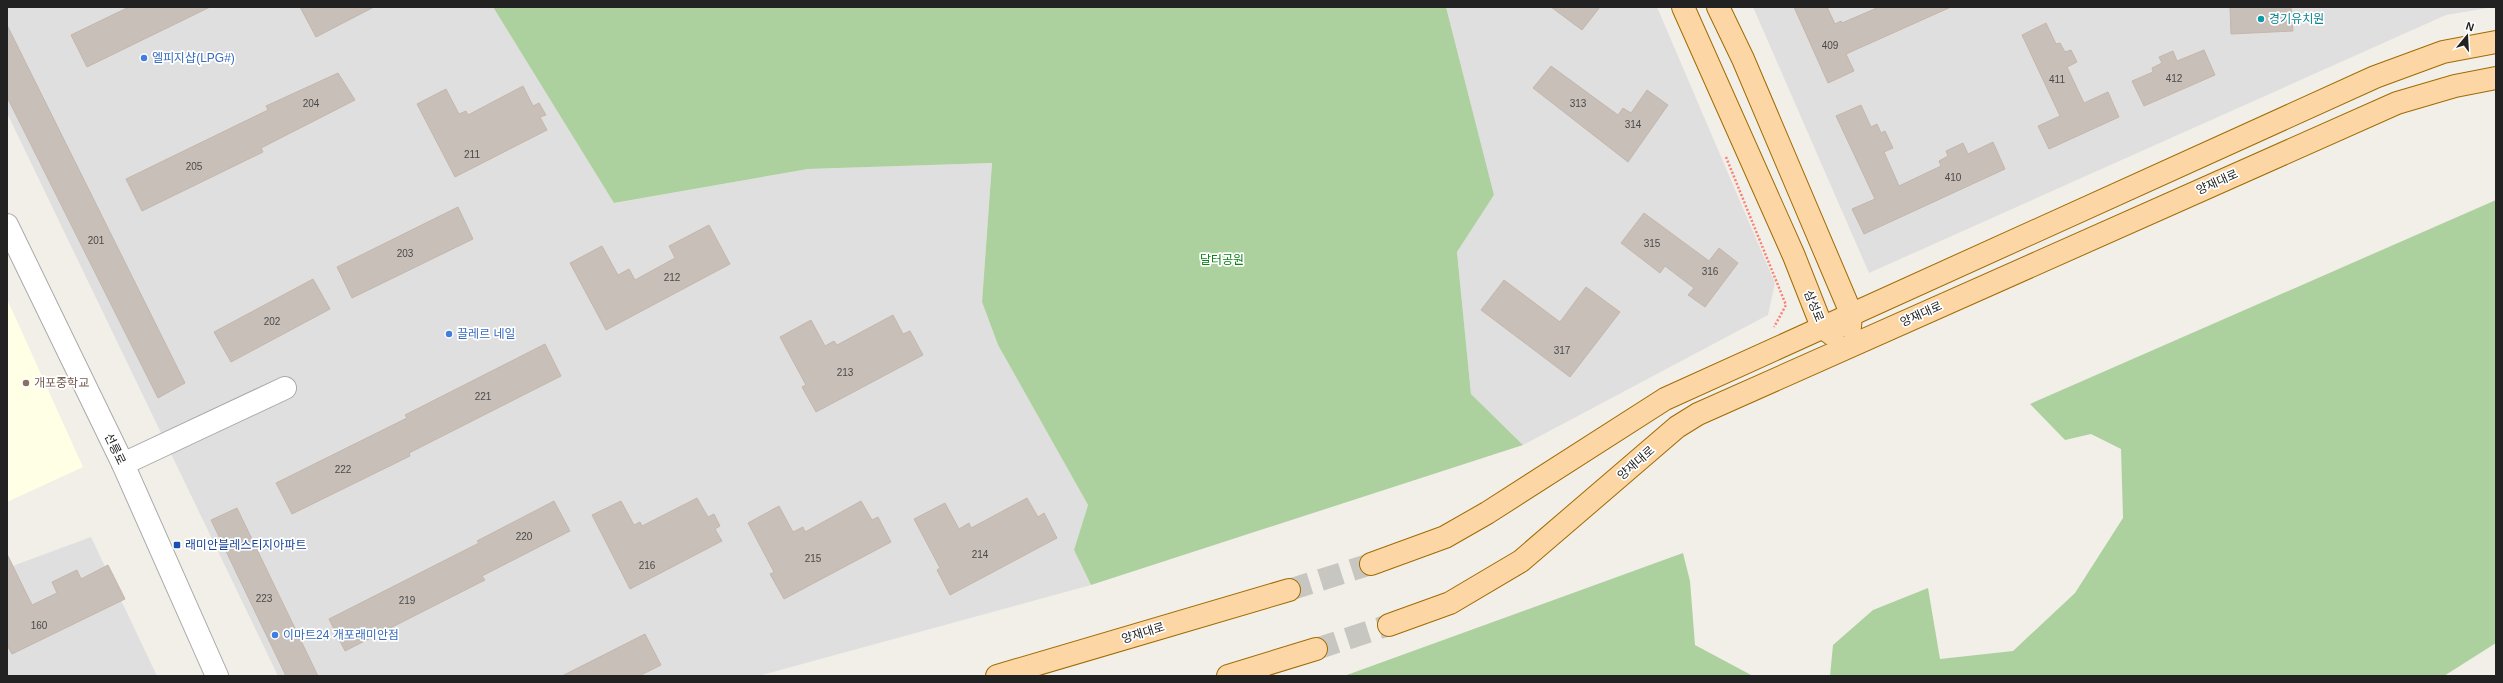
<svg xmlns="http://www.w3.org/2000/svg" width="2503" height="683" viewBox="0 0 2503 683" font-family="Arial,'Noto Sans KR',sans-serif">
  <rect width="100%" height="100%" fill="#f2efe9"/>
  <g fill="#e0dfdf">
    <path d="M7,7H493L615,203L808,169L992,163L982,302L998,345L1088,505L1074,550L1091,585L758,676H278L7,113Z"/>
    <path d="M1446,7H1657L1775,283L1768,315L1523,445L1471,394L1457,252L1494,195Z"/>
    <path d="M1753,7H2494L2446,15L1869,273Z"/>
    <path d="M91,537L157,676H7V568Z"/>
  </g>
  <path fill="#ffffe5" d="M7,299L83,467L7,502Z"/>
  <g fill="#add19e">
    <path d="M493,7H1446L1494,195L1457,252L1471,394L1523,445L1091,585L1074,550L1088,505L998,345L982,302L992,163L808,169L614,203Z"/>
    <path d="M2496,200V643L2444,676H1830L1833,645L1873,610L1928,588L1940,659L2013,651L2075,593L2123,518L2121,449L2091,434L2065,440L2030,404Z"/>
    <path d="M1683,553L1690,581L1695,645L1753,676H1344Z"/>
  </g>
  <g fill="#c7bfb8" stroke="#c4b6ab">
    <path d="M129,7H210L87,67L71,35Z"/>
    <path d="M300,7H374L316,37Z"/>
    <path d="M1551,7H1600L1582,30Z"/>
    <path d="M1794,7H1827L1835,24L1841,21L1842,23L1879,7H1951L1846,54L1854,71L1828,83Z"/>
    <path d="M2230,7H2291L2293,31L2231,34Z"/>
    <path d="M2046,23L2056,44L2060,43L2065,52L2071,50L2077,62L2067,67L2084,103L2108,92L2119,117L2049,149L2038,126L2060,116L2022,35Z"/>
    <path d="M7,25L185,383L158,398L7,97Z"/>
    <path d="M2204,50L2215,75L2144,106L2132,81L2153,72L2152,68L2162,63L2159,57L2173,51L2177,61Z"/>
    <path d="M1551,66L1618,115L1623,108L1631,113L1647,90L1668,105L1628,162L1533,88Z"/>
    <path d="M338,73L355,100L261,148L263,152L142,211L126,179L268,110L266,106Z"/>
    <path d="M523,86L533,106L539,103L546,115L540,117L547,130L455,177L417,104L446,89L459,114L466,111L468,115Z"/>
    <path d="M1861,105L1871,127L1877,124L1881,133L1885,131L1893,148L1884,152L1899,186L1941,166L1939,161L1948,156L1946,151L1963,143L1968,154L1993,142L2005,169L1864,234L1852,209L1875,199L1836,116Z"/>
    <path d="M458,207L473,239L352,298L337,267Z"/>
    <path d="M1644,213L1709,261L1719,248L1738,263L1705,307L1688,295L1694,288L1665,266L1660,273L1621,243Z"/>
    <path d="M709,225L730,264L606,330L570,263L602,246L618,275L629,269L635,280L675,258L669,246Z"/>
    <path d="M313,279L330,309L231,362L214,332Z"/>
    <path d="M1504,280L1560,322L1586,287L1620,312L1570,377L1481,310Z"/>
    <path d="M893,315L903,334L910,331L923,355L816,412L802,387L806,385L780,337L811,320L825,346L834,341L837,345Z"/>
    <path d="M545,344L561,376L409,453L410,456L292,514L276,483L407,418L405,415Z"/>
    <path d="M697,498L708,517L714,514L720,526L715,529L722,541L630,589L592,515L621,501L634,525L640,522L642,526Z"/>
    <path d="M1027,498L1038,517L1044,513L1057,538L950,595L937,570L940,568L914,519L945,503L959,529L969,523L971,528Z"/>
    <path d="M554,501L570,531L482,576L485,580L345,651L329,619L479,543L477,541Z"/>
    <path d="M861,501L872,520L878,517L891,542L784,599L770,574L774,572L748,523L779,506L793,532L803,527L805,532Z"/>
    <path d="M237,508L318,676H286L211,520Z"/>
    <path d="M7,554L32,605L57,593L52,582L77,570L81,579L108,565L125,599L12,654L7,645Z"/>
    <path d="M645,634L661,665L639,676H562Z"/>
  </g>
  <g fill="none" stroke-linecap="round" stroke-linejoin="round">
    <g stroke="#c8c6c1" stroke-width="22" stroke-dasharray="22 11" stroke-linecap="butt">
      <path d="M1289,590L1371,564"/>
      <path d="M1316,649L1389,625"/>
    </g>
    <g stroke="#a9a9a9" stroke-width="24">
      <g id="minor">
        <path d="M7,225L123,464L217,676"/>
        <path d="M123,464L285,388"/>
      </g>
    </g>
    <g stroke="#a06b00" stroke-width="24">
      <g id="major">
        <path d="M1683,7L1794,256L1822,327L1833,335"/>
        <path d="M1718,7L1743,59L1851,313L1850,327"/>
        <path d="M1371,564L1445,537L1487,513L1665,399L2375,77L2443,52L2496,42"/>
        <path d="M1389,625L1450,603L1521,561L1677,427L1698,414L2397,103L2455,86L2496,78"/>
        <path d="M997,676L1289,590"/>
        <path d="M1228,676L1316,649"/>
      </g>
    </g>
    <path stroke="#fa8072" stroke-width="2.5" stroke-dasharray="2 2" stroke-linecap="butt" d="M1726,157L1786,305L1774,327"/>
    <use href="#minor" stroke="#fff" stroke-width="22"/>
    <use href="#major" stroke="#fcd6a4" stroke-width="22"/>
  </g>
  <circle fill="#0f9aa8" stroke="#fff" stroke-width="1.5" cx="2261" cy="19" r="4"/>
  <g fill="#3f7fe0" stroke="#fff" stroke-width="1.5">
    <circle cx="144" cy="58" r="4"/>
    <circle cx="449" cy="334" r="4"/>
    <circle cx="275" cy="635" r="4"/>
  </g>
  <circle fill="#8d6e63" stroke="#fff" stroke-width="1.5" cx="26" cy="383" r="4"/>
  <rect fill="#1a4fb4" stroke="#fff" stroke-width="1.5" x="173" y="541" width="8" height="8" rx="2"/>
  <g text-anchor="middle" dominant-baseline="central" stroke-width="3.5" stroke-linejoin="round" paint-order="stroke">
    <g font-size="10" fill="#4b4948">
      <text x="1830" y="45">409</text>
      <text x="2174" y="78">412</text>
      <text x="2057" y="79">411</text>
      <text x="311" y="103">204</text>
      <text x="1578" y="103">313</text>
      <text x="1633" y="124">314</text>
      <text x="472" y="154">211</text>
      <text x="194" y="166">205</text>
      <text x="1953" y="177">410</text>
      <text x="96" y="240">201</text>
      <text x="1652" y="243">315</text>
      <text x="405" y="253">203</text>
      <text x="1710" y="271">316</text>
      <text x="672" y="277">212</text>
      <text x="272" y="321">202</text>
      <text x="1562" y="350">317</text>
      <text x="845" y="372">213</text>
      <text x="483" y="396">221</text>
      <text x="343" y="469">222</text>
      <text x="524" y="536">220</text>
      <text x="980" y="554">214</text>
      <text x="813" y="558">215</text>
      <text x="647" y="565">216</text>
      <text x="264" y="598">223</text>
      <text x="407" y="600">219</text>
      <text x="39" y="625">160</text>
    </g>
    <g font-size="12" fill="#0d838f" stroke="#fff" text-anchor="start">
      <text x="2269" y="19">경기유치원</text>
    </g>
    <g font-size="12" fill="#366cbe" stroke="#fff" text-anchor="start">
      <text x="152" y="58">엘피지샵(LPG#)</text>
      <text x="457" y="334">끌레르 네일</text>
      <text x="283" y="635">이마트24 개포래미안점</text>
    </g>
    <g font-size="12" fill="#222" stroke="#fff">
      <text transform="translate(2217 182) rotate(-24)">양재대로</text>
      <text transform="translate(1814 306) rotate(68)">삼성로</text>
      <text transform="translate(1921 314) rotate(-24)">양재대로</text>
      <text transform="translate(115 449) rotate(64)">선릉로</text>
      <text transform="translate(1636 463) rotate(-41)">양재대로</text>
      <text transform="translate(1143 633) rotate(-17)">양재대로</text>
    </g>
    <g font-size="12" fill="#0c8416" stroke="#fff">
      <text x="1222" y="260">달터공원</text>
    </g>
    <g font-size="12" fill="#785e54" stroke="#fff" text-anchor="start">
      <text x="34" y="383">개포중학교</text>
    </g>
    <g font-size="12" fill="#164399" stroke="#fff" text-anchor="start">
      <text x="185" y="545">래미안블레스티지아파트</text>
    </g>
  </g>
  <rect width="2503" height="683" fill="none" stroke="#222222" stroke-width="16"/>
  <g transform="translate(2467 36) rotate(18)" stroke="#ffffff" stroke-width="3" paint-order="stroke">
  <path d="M0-3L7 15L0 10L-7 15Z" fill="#222222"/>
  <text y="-6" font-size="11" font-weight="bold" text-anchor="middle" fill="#222222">N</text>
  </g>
</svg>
